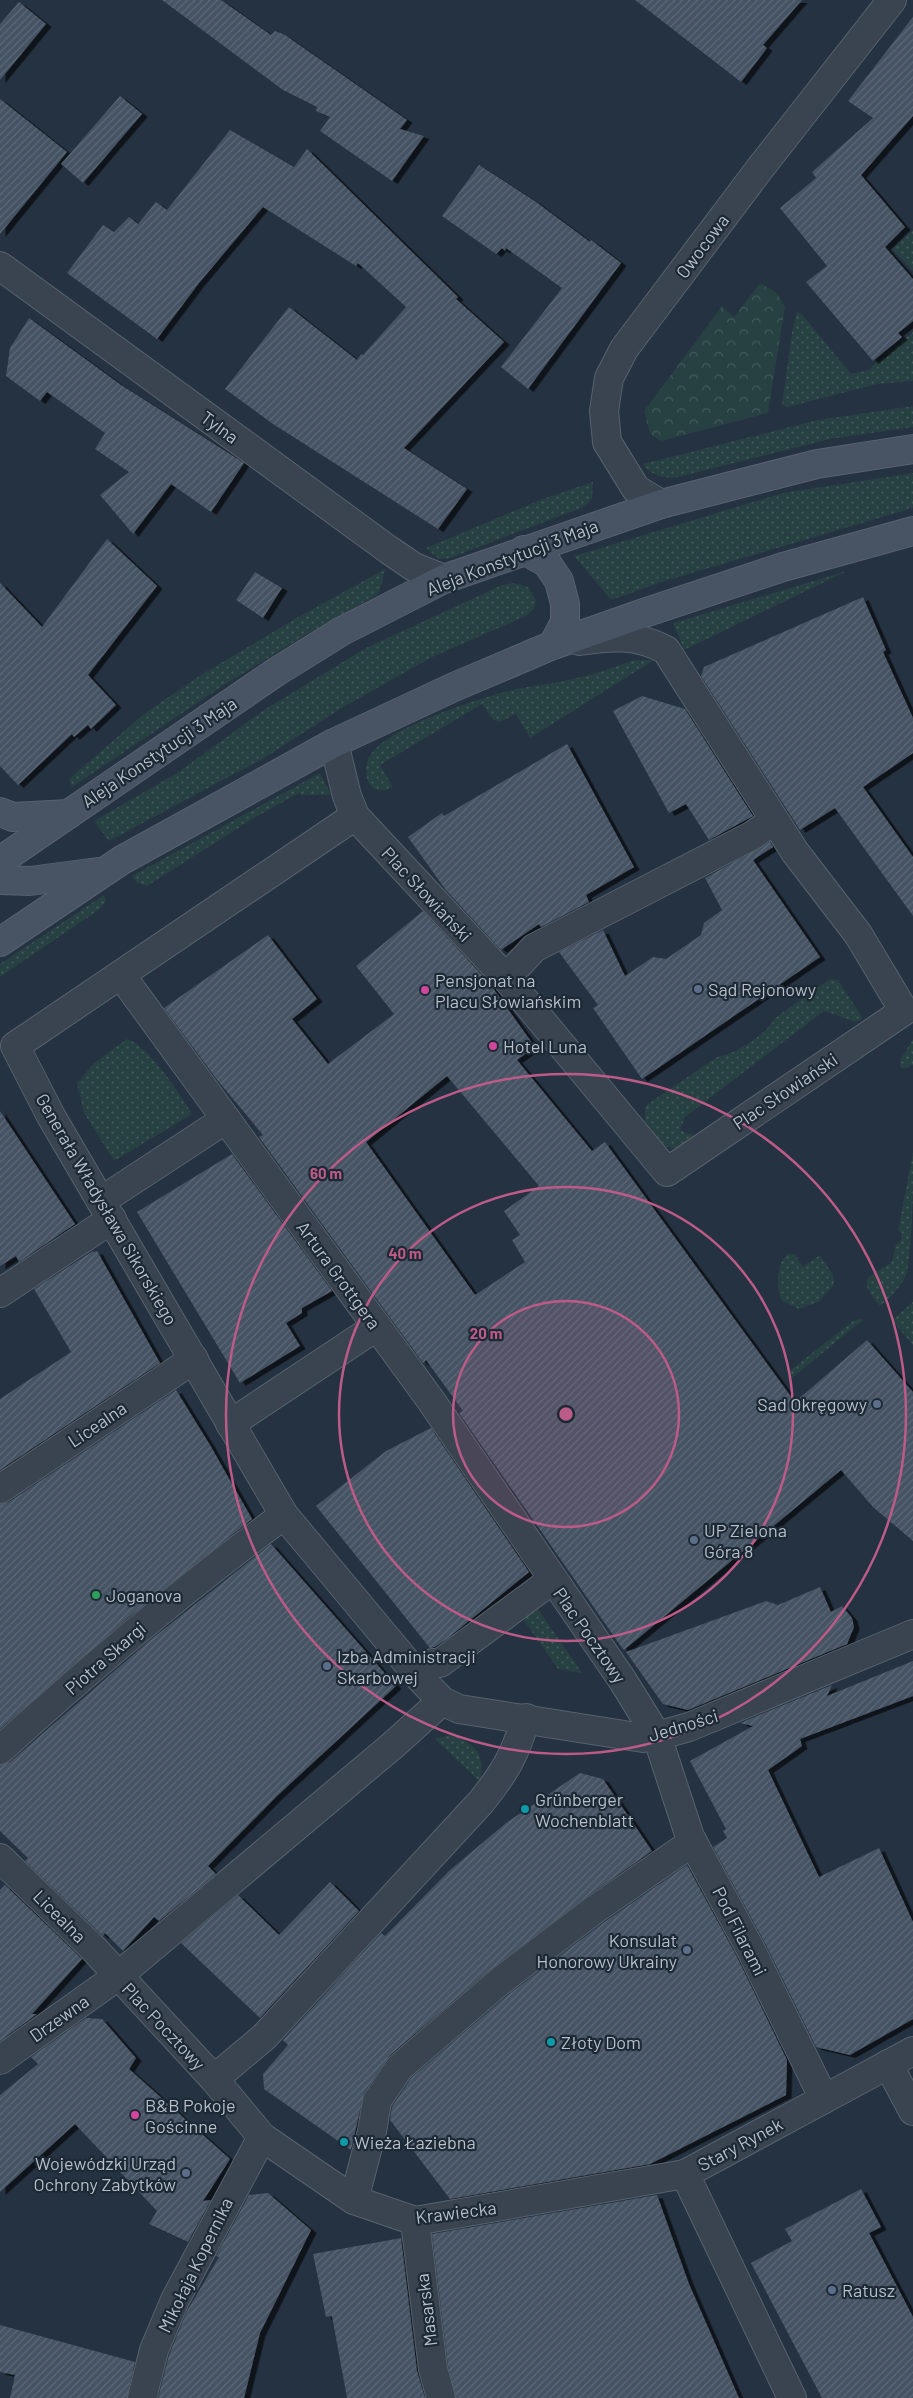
<svg xmlns="http://www.w3.org/2000/svg" width="913" height="2398" viewBox="0 0 913 2398" font-family="Barlow,sans-serif">
  <defs>
    <pattern id="grass-dots" width="8" height="8" patternUnits="userSpaceOnUse" patternTransform="scale(1.25)"><rect width="8" height="8" fill="#274042"/><path d="M2 2h.1M6 6h.1" fill="none" stroke="#445a5c" stroke-width="1.8" stroke-linecap="round"/></pattern>
    <pattern id="park-crowns" width="20" height="18" patternUnits="userSpaceOnUse" patternTransform="scale(1.25)"><rect width="20" height="18" fill="#274042"/><path d="M2 6a3 3 0 1 1 6 0M12 15a3 3 0 1 1 6 0" fill="none" stroke="#445a5c"/></pattern>
    <pattern id="building-hatch" width="6" height="6" patternUnits="userSpaceOnUse" patternTransform="scale(1.25)"><rect width="6" height="6" fill="#445263"/><path d="M-1 1l2-2M0 6l6-6M5 7l2-2" fill="none" stroke="#5d6978"/></pattern>
    <filter id="shadow"><feDropShadow dx="5.5" dy="3" stdDeviation="0" flood-color="#0009"/></filter>
  </defs>
  <rect width="100%" height="100%" fill="#253241"/>
  <g fill="url(#grass-dots)">
    <path d="M913,230V271L892,249Z"/>
    <path d="M797,312L801,313L851,374L868,370L913,332V381L877,384L788,407L782,405L792,332Z"/>
    <path d="M913,406V427L830,439L674,478C662,478 649,474 643,464L818,420Z"/>
    <path d="M913,473V508L665,581L611,600L574,556L783,493Z"/>
    <path d="M593,482L592,498L586,506L450,558L439,559L426,548L540,500Z"/>
    <path d="M385,569L380,591L375,596L309,633L227,683L72,787L69,779L145,713L204,673L295,619Z"/>
    <path d="M847,571L684,650L673,623Z"/>
    <path d="M514,583L528,587L536,600L534,609L526,616L430,658L340,709L266,757L109,841L94,821L177,773L264,710L364,649L502,585Z"/>
    <path d="M634,660H654L530,738L516,714L500,722L493,720L482,704L380,765L393,787C373,797 363,783 367,763C373,730 482,698 512,690C532,685 553,684 572,679C594,675 614,667 634,660Z"/>
    <path d="M320,773L331,795H302L299,793L254,818L147,886L136,882L132,876Z"/>
    <path d="M104,895L106,901L100,909L0,977V964Z"/>
    <path d="M830,979L838,980L863,1019L855,1022L824,1011L685,1117L680,1130L698,1137L683,1150L658,1145L645,1129V1106L717,1057C735,1055 767,1034 775,1018Z"/>
    <path d="M127,1039C149,1046 180,1094 192,1114L114,1161L84,1113L77,1083L94,1063Z"/>
    <path d="M913,1039V1065L903,1069L900,1067V1060Z"/>
    <path d="M913,1152C913,1191 913,1236 907,1273C902,1286 890,1298 880,1306C857,1278 865,1279 892,1262L896,1244L900,1243L902,1233L898,1231Z"/>
    <path d="M788,1254H795L803,1267L820,1255L833,1275L834,1285L819,1302L799,1309L782,1301C776,1289 776,1262 788,1254Z"/>
    <path d="M913,1302V1345L892,1320Z"/>
    <path d="M859,1319L863,1320L792,1378L788,1372L853,1321Z"/>
    <path d="M538,1609L582,1673L558,1669L523,1619Z"/>
    <path d="M450,1735C476,1743 486,1754 480,1782L435,1739Z"/>
  </g>
  <path fill="url(#park-crowns)" d="M760,283L777,293L785,307L768,413L661,441L650,434L644,411L722,306L734,317Z"/>
  <g fill="url(#building-hatch)" fill-rule="evenodd" filter="url(#shadow)">
    <path d="M162,0H221L271,35L275,31L285,35L407,120L400,129L424,136L392,181L320,131L330,117L316,111L317,107L283,90Z"/>
    <path d="M635,0H802L763,45L767,48L741,82Z"/>
    <path d="M19,2L46,24L0,80V24Z"/>
    <path d="M913,17V116L861,175L905,227L885,247L913,279V321L898,333L902,337L873,361L806,282L827,266L780,208L816,178L812,172L873,118L848,101Z"/>
    <path d="M120,96L142,114L83,183L61,164Z"/>
    <path d="M0,99L67,152L0,234Z"/>
    <path d="M230,130L294,167L307,149L458,297L456,299L504,342L404,448L467,489L438,529L273,424L225,389L289,307L357,360L361,354L363,355L406,307L358,263L356,266L263,207L199,283L157,339L67,273L103,225L114,232L129,217L138,224L156,202L167,210Z"/>
    <path d="M479,165L536,202L590,242L591,240L621,263L528,389L501,367L562,288L506,248L505,251L502,248L496,254L442,216Z"/>
    <path d="M29,318L121,385L244,463L211,512L171,484L133,534L100,495L129,472L95,449L105,433L47,392L40,401L6,376L10,348Z"/>
    <path d="M107,539L157,586L88,675L116,705L91,729L88,725L74,737L72,734L18,785L0,766V583L42,627Z"/>
    <path d="M255,572L282,588L263,618L236,600Z"/>
    <path d="M863,597L886,650L883,652L913,718V753L863,787L913,857V916L835,808L800,830L701,676L704,667Z"/>
    <path d="M642,696L685,709L753,816L709,840L686,804L669,813L613,711Z"/>
    <path d="M567,744L634,867L586,895L589,902L541,927L539,924L501,950L445,889L408,837L442,813L444,816Z"/>
    <path d="M770,842L773,847L753,860L820,957L642,1079L593,1008L598,1005L559,952L603,930L625,976L653,957L666,959L701,935L704,923L722,910L705,878Z"/>
    <path d="M423,911L490,984L535,1047L517,1060L592,1151L605,1142L795,1402L867,1340L913,1392V1541L873,1507L841,1470L624,1650L620,1645L459,1413L463,1411L426,1360L423,1363L259,1137L263,1135L218,1081L164,1008L268,935L317,999L292,1019L328,1064L394,1014L356,966ZM447,1076L539,1186L504,1211L520,1235L512,1240L525,1262L475,1295L366,1142Z"/>
    <path d="M0,1111L75,1224L19,1262L16,1256L0,1266Z"/>
    <path d="M232,1154L332,1291L302,1308V1313L286,1323L300,1346L240,1383L137,1212Z"/>
    <path d="M93,1251L94,1252L97,1251L160,1363L0,1470V1399L71,1352L34,1289Z"/>
    <path d="M176,1390L210,1445L252,1519L129,1617L0,1729V1504L9,1502Z"/>
    <path d="M431,1428L529,1572L448,1638L435,1647L430,1648L316,1506L386,1451Z"/>
    <path d="M271,1544L396,1686L277,1796L208,1866L216,1874L159,1921L154,1917L123,1951L105,1933L103,1936L25,1861L28,1858L0,1831V1765L10,1762L149,1641Z"/>
    <path d="M820,1587L831,1612L842,1606L852,1618L854,1627L847,1644L688,1710L663,1704L626,1652L766,1601L778,1605Z"/>
    <path d="M913,1661V1696L800,1739L802,1746L768,1770L819,1877L879,1848L913,1922V2019L850,2055L816,2047L765,1943L713,1847L727,1838L723,1831L726,1829L690,1761L753,1726L740,1723L832,1685L827,1696Z"/>
    <path d="M580,1773L603,1779L652,1851L585,1898L490,1970L389,2056L364,2093L351,2150L264,2089L263,2074L288,2045L283,2040L381,1933L385,1936L449,1871L506,1823Z"/>
    <path d="M687,1865L737,1957L787,2060L786,2095L650,2164L450,2199L390,2120L392,2107L411,2078L509,1994L603,1923Z"/>
    <path d="M330,1882L359,1911L260,2018L181,1943L238,1895L279,1935Z"/>
    <path d="M5,1885L82,1959L32,2014H37L0,2041V1890Z"/>
    <path d="M86,2018L102,2019L136,2058L129,2069L230,2159L203,2201L211,2200L188,2242L149,2224L157,2211L75,2124L0,2192V2095L38,2064L31,2057Z"/>
    <path d="M861,2189L881,2227L869,2233L913,2317V2398H822L751,2263L792,2241L785,2229Z"/>
    <path d="M268,2193L311,2230L260,2333L244,2398H158L169,2355L187,2311L219,2257L216,2256L249,2195Z"/>
    <path d="M657,2195L689,2284L739,2398H456L448,2366L432,2234Z"/>
    <path d="M401,2238L417,2371L425,2398H347L332,2316L326,2317L313,2254Z"/>
    <path d="M0,2325L135,2362L127,2398H10L15,2375L0,2372Z"/>
  </g>
  <g fill="none" stroke-linecap="round" stroke-linejoin="round">
    <g stroke="#57626e" stroke-width="30">
      <g id="street">
        <path d="M0,266L389,550L414,567L444,579"/>
        <path d="M661,504L636,489L607,442L604,411L609,378L624,349L761,167L892,0"/>
        <path d="M334,743L347,796L355,816L506,978L667,1172L904,1011L858,934L795,852L666,650C636,634 612,636 579,641"/>
        <path d="M355,816L15,1046L51,1116L284,1515L419,1677L442,1701L459,1709L643,1738L657,1736L689,1727L913,1634"/>
        <path d="M121,975L432,1402L623,1681L657,1736L690,1837L751,1950L824,2099"/>
        <path d="M506,978L534,948L753,835L774,820"/>
        <path d="M101,1201L226,1119"/>
        <path d="M0,1293L112,1219"/>
        <path d="M230,1424L376,1327"/>
        <path d="M0,1489L194,1359"/>
        <path d="M433,1663H440L552,1580"/>
        <path d="M0,1750C91,1667 185,1588 284,1515"/>
        <path d="M0,1858L93,1948L214,2079L262,2137L354,2200L415,2221L685,2174"/>
        <path d="M0,2060L118,1976L392,1746L442,1701"/>
        <path d="M888,2064L913,2111"/>
        <path d="M214,2079L264,2037L481,1802C505,1772 515,1755 526,1718"/>
        <path d="M354,2200L372,2131L377,2101L399,2068L499,1982L594,1910L693,1842"/>
        <path d="M415,2221L433,2369L441,2398"/>
        <path d="M142,2398L154,2350L175,2300L262,2137"/>
        <path d="M792,2398L685,2174L913,2051"/>
      </g>
    </g>
    <g stroke="#57626e" stroke-width="30">
      <g id="secondary">
        <path d="M524,550L547,563L559,581L565,604V622L553,645"/>
        <path d="M0,812L13,817L69,814"/>
        <path d="M0,861L276,672L342,631L444,579L661,504L817,464L913,449"/>
        <path d="M0,880L30,881L98,872"/>
        <path d="M0,942L122,860L334,743L454,687L553,645L644,613L783,567L913,531"/>
      </g>
    </g>
    <use href="#street" stroke="#3a4451" stroke-width="28"/>
    <use href="#secondary" stroke="#485364" stroke-width="28"/>
  </g>
  <circle cx="566" cy="1414" r="113" fill="#bd5b88" fill-opacity=".12"/>
  <g fill="none" stroke="#bd5b88" stroke-width="2.5">
    <circle cx="566" cy="1414" r="113"/>
    <circle cx="566" cy="1414" r="227"/>
    <circle cx="566" cy="1414" r="340"/>
  </g>
  <g fill="#5c6f8a" stroke="#1e2936" stroke-width="2">
    <circle cx="698" cy="989" r="5"/>
    <circle cx="877" cy="1404" r="5"/>
    <circle cx="694" cy="1540" r="5"/>
    <circle cx="327" cy="1666" r="5"/>
    <circle cx="687" cy="1950" r="5"/>
    <circle cx="186" cy="2173" r="5"/>
    <circle cx="832" cy="2290" r="5"/>
  </g>
  <g fill="#d1479c" stroke="#1e2936" stroke-width="2">
    <circle cx="425" cy="990" r="5"/>
    <circle cx="493" cy="1046" r="5"/>
    <circle cx="135" cy="2115" r="5"/>
  </g>
  <circle fill="#2e9e5b" stroke="#1e2936" stroke-width="2" cx="96" cy="1595" r="5"/>
  <g fill="#0f9aa8" stroke="#1e2936" stroke-width="2">
    <circle cx="525" cy="1809" r="5"/>
    <circle cx="551" cy="2042" r="5"/>
    <circle cx="344" cy="2142" r="5"/>
  </g>
  <g text-anchor="middle" dominant-baseline="central" stroke-width="4.5" stroke-linejoin="round" paint-order="stroke">
    <g font-size="18" fill="#b6bfcb" stroke="#1e2936">
      <text transform="translate(702 246) rotate(-53)">Owocowa</text>
      <text transform="translate(220 427) rotate(36)">Tylna</text>
      <text transform="translate(512 557) rotate(-21)">Aleja Konstytucji 3 Maja</text>
      <text transform="translate(159 752) rotate(-34)">Aleja Konstytucji 3 Maja</text>
      <text transform="translate(427 894) rotate(47)">Plac Słowiański</text>
      <text transform="translate(785 1091) rotate(-34)">Plac Słowiański</text>
      <text transform="translate(107 1209) rotate(60)">Generała Władysława Sikorskiego</text>
      <text transform="translate(339 1275) rotate(54)">Artura Grottgera</text>
      <text transform="translate(97 1424) rotate(-34)">Licealna</text>
      <text transform="translate(590 1635) rotate(55)">Plac Pocztowy</text>
      <text transform="translate(105 1658) rotate(-41)">Piotra Skargi</text>
      <text transform="translate(683 1725) rotate(-17)">Jedności</text>
      <text transform="translate(60 1916) rotate(45)">Licealna</text>
      <text transform="translate(740 1931) rotate(63)">Pod Filarami</text>
      <text transform="translate(59 2018) rotate(-35)">Drzewna</text>
      <text transform="translate(164 2026) rotate(47)">Plac Pocztowy</text>
      <text transform="translate(740 2144) rotate(-28)">Stary Rynek</text>
      <text transform="translate(456 2212) rotate(-7)">Krawiecka</text>
      <text transform="translate(195 2265) rotate(-64)">Mikołaja Kopernika</text>
      <text transform="translate(426 2310) rotate(-97)">Masarska</text>
    </g>
    <g font-size="18" fill="#b6bfcb" stroke="#1e2936" text-anchor="start">
      <text x="435" y="980">Pensjonat na<tspan x="435" dy="21">Placu Słowiańskim</tspan></text>
      <text x="708" y="989">Sąd Rejonowy</text>
      <text x="503" y="1046">Hotel Luna</text>
      <text x="867" y="1404" text-anchor="end">Sad Okręgowy</text>
      <text x="704" y="1530">UP Zielona<tspan x="704" dy="21">Góra 8</tspan></text>
      <text x="106" y="1595">Joganova</text>
      <text x="337" y="1656">Izba Administracji<tspan x="337" dy="21">Skarbowej</tspan></text>
      <text x="535" y="1799">Grünberger<tspan x="535" dy="21">Wochenblatt</tspan></text>
      <text x="677" y="1940" text-anchor="end">Konsulat<tspan x="677" dy="21">Honorowy Ukrainy</tspan></text>
      <text x="561" y="2042">Złoty Dom</text>
      <text x="145" y="2105">B&amp;B Pokoje<tspan x="145" dy="21">Gościnne</tspan></text>
      <text x="354" y="2142">Wieża Łaziebna</text>
      <text x="176" y="2163" text-anchor="end">Wojewódzki Urząd<tspan x="176" dy="21">Ochrony Zabytków</tspan></text>
      <text x="842" y="2290">Ratusz</text>
    </g>
  </g>
  <circle cx="566" cy="1414" r="8" fill="#bd5b88" stroke="#1e2936" stroke-width="2.5"/>
  <g font-size="15" text-anchor="middle" font-weight="bold" fill="#bd5b88" stroke="#1e2936" stroke-width="4.5" stroke-linejoin="round" paint-order="stroke">
    <text x="326" y="1179">60 m</text>
    <text x="405" y="1259">40 m</text>
    <text x="486" y="1339">20 m</text>
  </g>
</svg>
